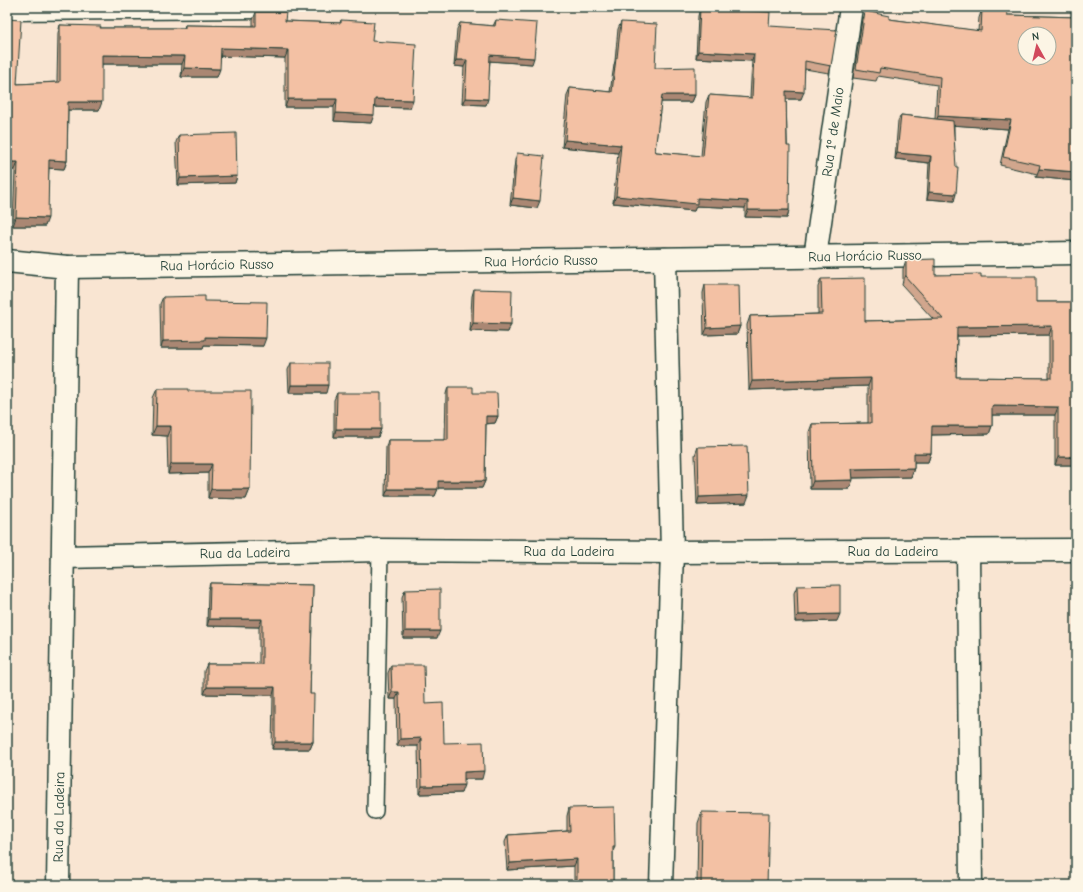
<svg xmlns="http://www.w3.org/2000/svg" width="1083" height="892" viewBox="0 0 1083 892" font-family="'Comic Neue',sans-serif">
  <rect width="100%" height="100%" fill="#f9e5d2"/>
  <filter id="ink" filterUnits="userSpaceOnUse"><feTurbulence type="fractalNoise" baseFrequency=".025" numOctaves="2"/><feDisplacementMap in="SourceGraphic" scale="8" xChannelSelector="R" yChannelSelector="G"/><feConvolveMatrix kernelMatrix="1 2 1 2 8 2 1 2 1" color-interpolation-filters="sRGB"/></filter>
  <g filter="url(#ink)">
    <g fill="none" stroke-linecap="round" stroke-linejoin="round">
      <g stroke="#1f3d34" stroke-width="18">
        <path id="lane" d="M375,811L380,550"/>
      </g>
      <g stroke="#1f3d34" stroke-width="25">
        <g id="street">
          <path d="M7,9L266,7"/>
          <path d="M815,257L851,7"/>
          <path d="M7,261L67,267L1076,253"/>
          <path d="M968,551L971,885"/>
          <path d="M63,557L380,550L672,552L1076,550"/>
          <path d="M58,885L67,267"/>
          <path d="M661,885L672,552L665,259"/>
        </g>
      </g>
      <use href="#lane" stroke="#fcf5e5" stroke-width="15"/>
      <use href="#street" stroke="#fcf5e5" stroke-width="22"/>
    </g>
    <g fill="#d1a68d" stroke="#1f3d34" fill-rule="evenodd">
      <path d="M700,8L769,26L831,66L829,73L805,69L801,99H786L789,210L787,218L745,217V208L696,206L694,211L613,203L618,153L562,147L567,95L570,88L610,92L614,65L615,61L618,29L621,22L655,68L695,95L692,102H661L655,150L656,152L701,156L706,102L709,95L750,98L752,61L696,58L698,16Z"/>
      <path d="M982,9L1007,15L1076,17V178L1075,181L1036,177L1037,174L1000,165L1008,129L954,125V201L927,199L929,163L895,159L898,121L901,115L935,119L937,85L878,76L876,81L853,78L862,19L865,11L889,19L978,31L979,18Z"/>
      <path d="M256,12L285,21L340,23L341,20L372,41L410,108L374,107L371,123L334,121V107H285V58L221,56L217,77H181L182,64H102L99,110H68L67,161L64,169L49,168L45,226H13L15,170H7V19L17,84L57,82L58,33L60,25L100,28H184L185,25L253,26V20Z"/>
      <path d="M496,20L532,64L490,61L486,105L462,104L464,67L454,66L457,29L460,23L493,26Z"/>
      <path d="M179,135L237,176L235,183L178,185L176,142Z"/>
      <path d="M517,153L537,208L510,205L515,160Z"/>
      <path d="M906,260L935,275L981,277L1036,302H1076V465H1055V415H992V426L989,434L931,435V453L928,462H914V468L911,477L852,478L849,489H810L809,432L812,424L868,423V386L749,390L747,325L750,316L818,314V287L821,279L865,321L933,319L902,285L903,280V269ZM1049,335V378L956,377L957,336Z"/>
      <path d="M705,285L740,326L737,334L704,335L703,293Z"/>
      <path d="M474,289L511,324L508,332L470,331L472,296Z"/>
      <path d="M163,297L263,346L204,345L203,348H161L160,304Z"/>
      <path d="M291,363L326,393H289L288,370Z"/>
      <path d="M448,387L473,393L498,416L495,423L486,424L485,481L482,488H438L435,496H385L386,447L388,440H445L446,394Z"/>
      <path d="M157,389L188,391L250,489L246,499L208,498V473L168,474L167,436L152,435L153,398Z"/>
      <path d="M337,393L381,429L378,437H334V400Z"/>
      <path d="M698,447L746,503L697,505L695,455Z"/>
      <path d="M210,583L313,585L310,694L313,742L310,749H272L273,695L204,694V671L207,664H259V627L207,626L208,590Z"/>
      <path d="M797,586L837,621L795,622L794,593Z"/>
      <path d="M405,590L437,638H403L402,597Z"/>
      <path d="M391,665L425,704L444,743L482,779H464L461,793L419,794L418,746H397L396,699H389L388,673Z"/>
      <path d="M569,808L615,847L613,851V885H574V866L507,870L505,842L508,835L567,831V816Z"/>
      <path d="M702,812L767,885H697L698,823Z"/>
    </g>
    <g fill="#aa8773" stroke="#1f3d34">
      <path d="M221,48L288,50L285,58L218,56Z"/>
      <path d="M698,51L754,54L752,61L696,58Z"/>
      <path d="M102,55L185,56L182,64H99Z"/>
      <path d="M490,55L534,58L532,64L488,61Z"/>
      <path d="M456,60H467L464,67L454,66Z"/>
      <path d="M184,68L220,69L217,77H181Z"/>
      <path d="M786,91L804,92L801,99H783Z"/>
      <path d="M662,95H695L692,102H660Z"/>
      <path d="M465,98L488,99L486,105L462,104Z"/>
      <path d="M288,99H337L334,107H285Z"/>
      <path d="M375,99L413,100L410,108L372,107Z"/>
      <path d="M68,102H102L99,110H65Z"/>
      <path d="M336,113L374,115L371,123L334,121Z"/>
      <path d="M938,116L1011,120L1008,129L935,124Z"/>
      <path d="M565,140L621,145L618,153L562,147Z"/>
      <path d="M897,153L931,156L929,163L895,159Z"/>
      <path d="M49,160L67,161L64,169L46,168Z"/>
      <path d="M7,162H18L15,170H7Z"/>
      <path d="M1039,169L1076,172V178L1075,181L1036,177Z"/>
      <path d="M237,176L235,183L178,185L180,178Z"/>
      <path d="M929,192L956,194L954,201L927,199Z"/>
      <path d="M616,196L697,198L748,201L745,208L696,206L694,211L613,203Z"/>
      <path d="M513,198L540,201L537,208L510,205Z"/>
      <path d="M748,210H789L787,218L745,217Z"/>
      <path d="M16,217L48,218L45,226H13Z"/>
      <path d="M473,323L511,324L508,332L470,331Z"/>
      <path d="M740,326L737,334L704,335L707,328Z"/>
      <path d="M1052,326L1049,335L954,336L957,327Z"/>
      <path d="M205,337L266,338L263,346L204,345L203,348H161L163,341Z"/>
      <path d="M871,378L868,386L749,390L752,381Z"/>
      <path d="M291,385H328L326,393H289Z"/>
      <path d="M992,406L1058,407L1055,415H989Z"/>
      <path d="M486,416H498L495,423L483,424Z"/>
      <path d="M156,426H171L167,436L152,435Z"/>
      <path d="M932,426H992L989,434L928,435Z"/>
      <path d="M336,429H381L378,437H334Z"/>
      <path d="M914,453H931L928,462H911Z"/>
      <path d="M1058,457H1076V465H1055Z"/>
      <path d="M171,464H212L208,473L168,474Z"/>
      <path d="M914,468L911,477L849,478L852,469Z"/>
      <path d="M853,480L849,489H810L813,481Z"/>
      <path d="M438,481H485L482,488H435Z"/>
      <path d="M211,489H250L246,499L208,498Z"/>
      <path d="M388,489H438L435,496H385Z"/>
      <path d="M749,495L746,503L697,505L699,497Z"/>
      <path d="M840,614L837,621L795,622L798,615Z"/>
      <path d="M209,619H262L259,627L207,626Z"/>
      <path d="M405,631H440L437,638H403Z"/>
      <path d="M207,687H275L273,695L204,694Z"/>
      <path d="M392,692H399L396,699H389Z"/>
      <path d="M421,738L418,746H397L400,739Z"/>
      <path d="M275,742H313L310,749H272Z"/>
      <path d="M484,771L482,779H461L464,772Z"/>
      <path d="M464,785L461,793L419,794L422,786Z"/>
      <path d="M577,859L574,866L507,870L510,863Z"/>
    </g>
    <g fill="#f3c1a4" stroke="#1f3d34" fill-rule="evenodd">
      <path d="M700,8L770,12L769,26L837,30L831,66L805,61L804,92L786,91L787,146H790L789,210H748V201L697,198V204L616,196L621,145L565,140L570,88L612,92L616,58H617L621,22L657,24L655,68L695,67V95H662L655,150L656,152L703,156L709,95L752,98L754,54L698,51Z"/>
      <path d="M982,9L1007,11V15L1076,17V172L1039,169L1040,165L1003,157L1011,120L938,116L940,77L880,68L879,73L856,69L865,11L889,16V19L981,31ZM1025,34H1049V58H1025Z"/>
      <path d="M256,12H286L285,21L341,23V20L374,22L372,41L416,44L413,100L375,99L374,115L336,113L337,99H288V50L221,48L220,69L184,68L185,56L102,55V102H68L67,161L49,160L48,218L16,217L18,162H7V19L21,20L17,84L60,82V25L101,26L100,28H185V25L256,26Z"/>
      <path d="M496,20L537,23L534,58L490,55L488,99L465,98L467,60H456L460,23L495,26Z"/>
      <path d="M901,115L953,121L956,167H958L956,194L929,192L931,156L897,153Z"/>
      <path d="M236,133L237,176L180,178L179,135Z"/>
      <path d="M517,153L544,156L540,201L513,198Z"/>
      <path d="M935,259V275L981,274V277H1036V302H1076V457H1058V407L992,406V426H932L931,453H914V468L852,469L853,480L813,481L812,424L871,423V378L752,381L750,316L822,314L821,279L865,278V321L943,319L905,276H906V260ZM1052,326V378L956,377L957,327Z"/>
      <path d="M705,285H739L740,326L707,328Z"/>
      <path d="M474,289L512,290L511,324L473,323Z"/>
      <path d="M205,296V301L267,302L266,338L205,337V340L163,341V297Z"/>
      <rect x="291" y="363" width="37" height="22"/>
      <path d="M448,387H473V393H497L498,416H486L485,481H438V489H388V440H448Z"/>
      <path d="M157,389H188V391H251L250,489H211L212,464H171V426H156Z"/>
      <path d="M337,393H381V429H336Z"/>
      <path d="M747,446L749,495L699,497L698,447Z"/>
      <path d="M210,583L313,585L310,694H314L313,742H275V687H207V664H262V619H209Z"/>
      <path d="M840,585V614L798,615L797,586Z"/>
      <path d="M440,589V631H405V590Z"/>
      <path d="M391,665H424L425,704L443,703L444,743L483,742L484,771L464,772V785L422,786L421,738L400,739L399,692H392Z"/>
      <path d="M614,807L615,847H613V885H577V859L510,863L508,835L570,831L569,808Z"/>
      <path d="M702,812L769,813L767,885H701Z"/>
    </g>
  </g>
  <g text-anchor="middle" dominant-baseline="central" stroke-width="3" stroke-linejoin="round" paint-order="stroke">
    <g font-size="14" fill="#1f3d34" stroke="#fcf5e5">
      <text transform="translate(833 132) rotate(-82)">Rua 1º de Maio</text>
      <text transform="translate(865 256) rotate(-1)">Rua Horácio Russo</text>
      <text transform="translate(541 261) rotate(-1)">Rua Horácio Russo</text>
      <text transform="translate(217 265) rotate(-1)">Rua Horácio Russo</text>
      <text x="569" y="551">Rua da Ladeira</text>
      <text x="893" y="551">Rua da Ladeira</text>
      <text transform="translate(245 553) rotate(-1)">Rua da Ladeira</text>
      <text transform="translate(59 817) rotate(-89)">Rua da Ladeira</text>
    </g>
  </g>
  <rect width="1083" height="892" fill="none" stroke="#fcf5e5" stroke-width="24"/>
  <rect x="12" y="12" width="1059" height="868" fill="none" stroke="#1f3d34" stroke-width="1.5" filter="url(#ink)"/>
  <g transform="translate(1037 46) rotate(352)"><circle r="19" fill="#fcf5e5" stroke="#a4ab9e"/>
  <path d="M0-3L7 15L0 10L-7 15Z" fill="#d1495b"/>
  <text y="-6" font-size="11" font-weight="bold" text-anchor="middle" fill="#1f3d34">N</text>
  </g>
</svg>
